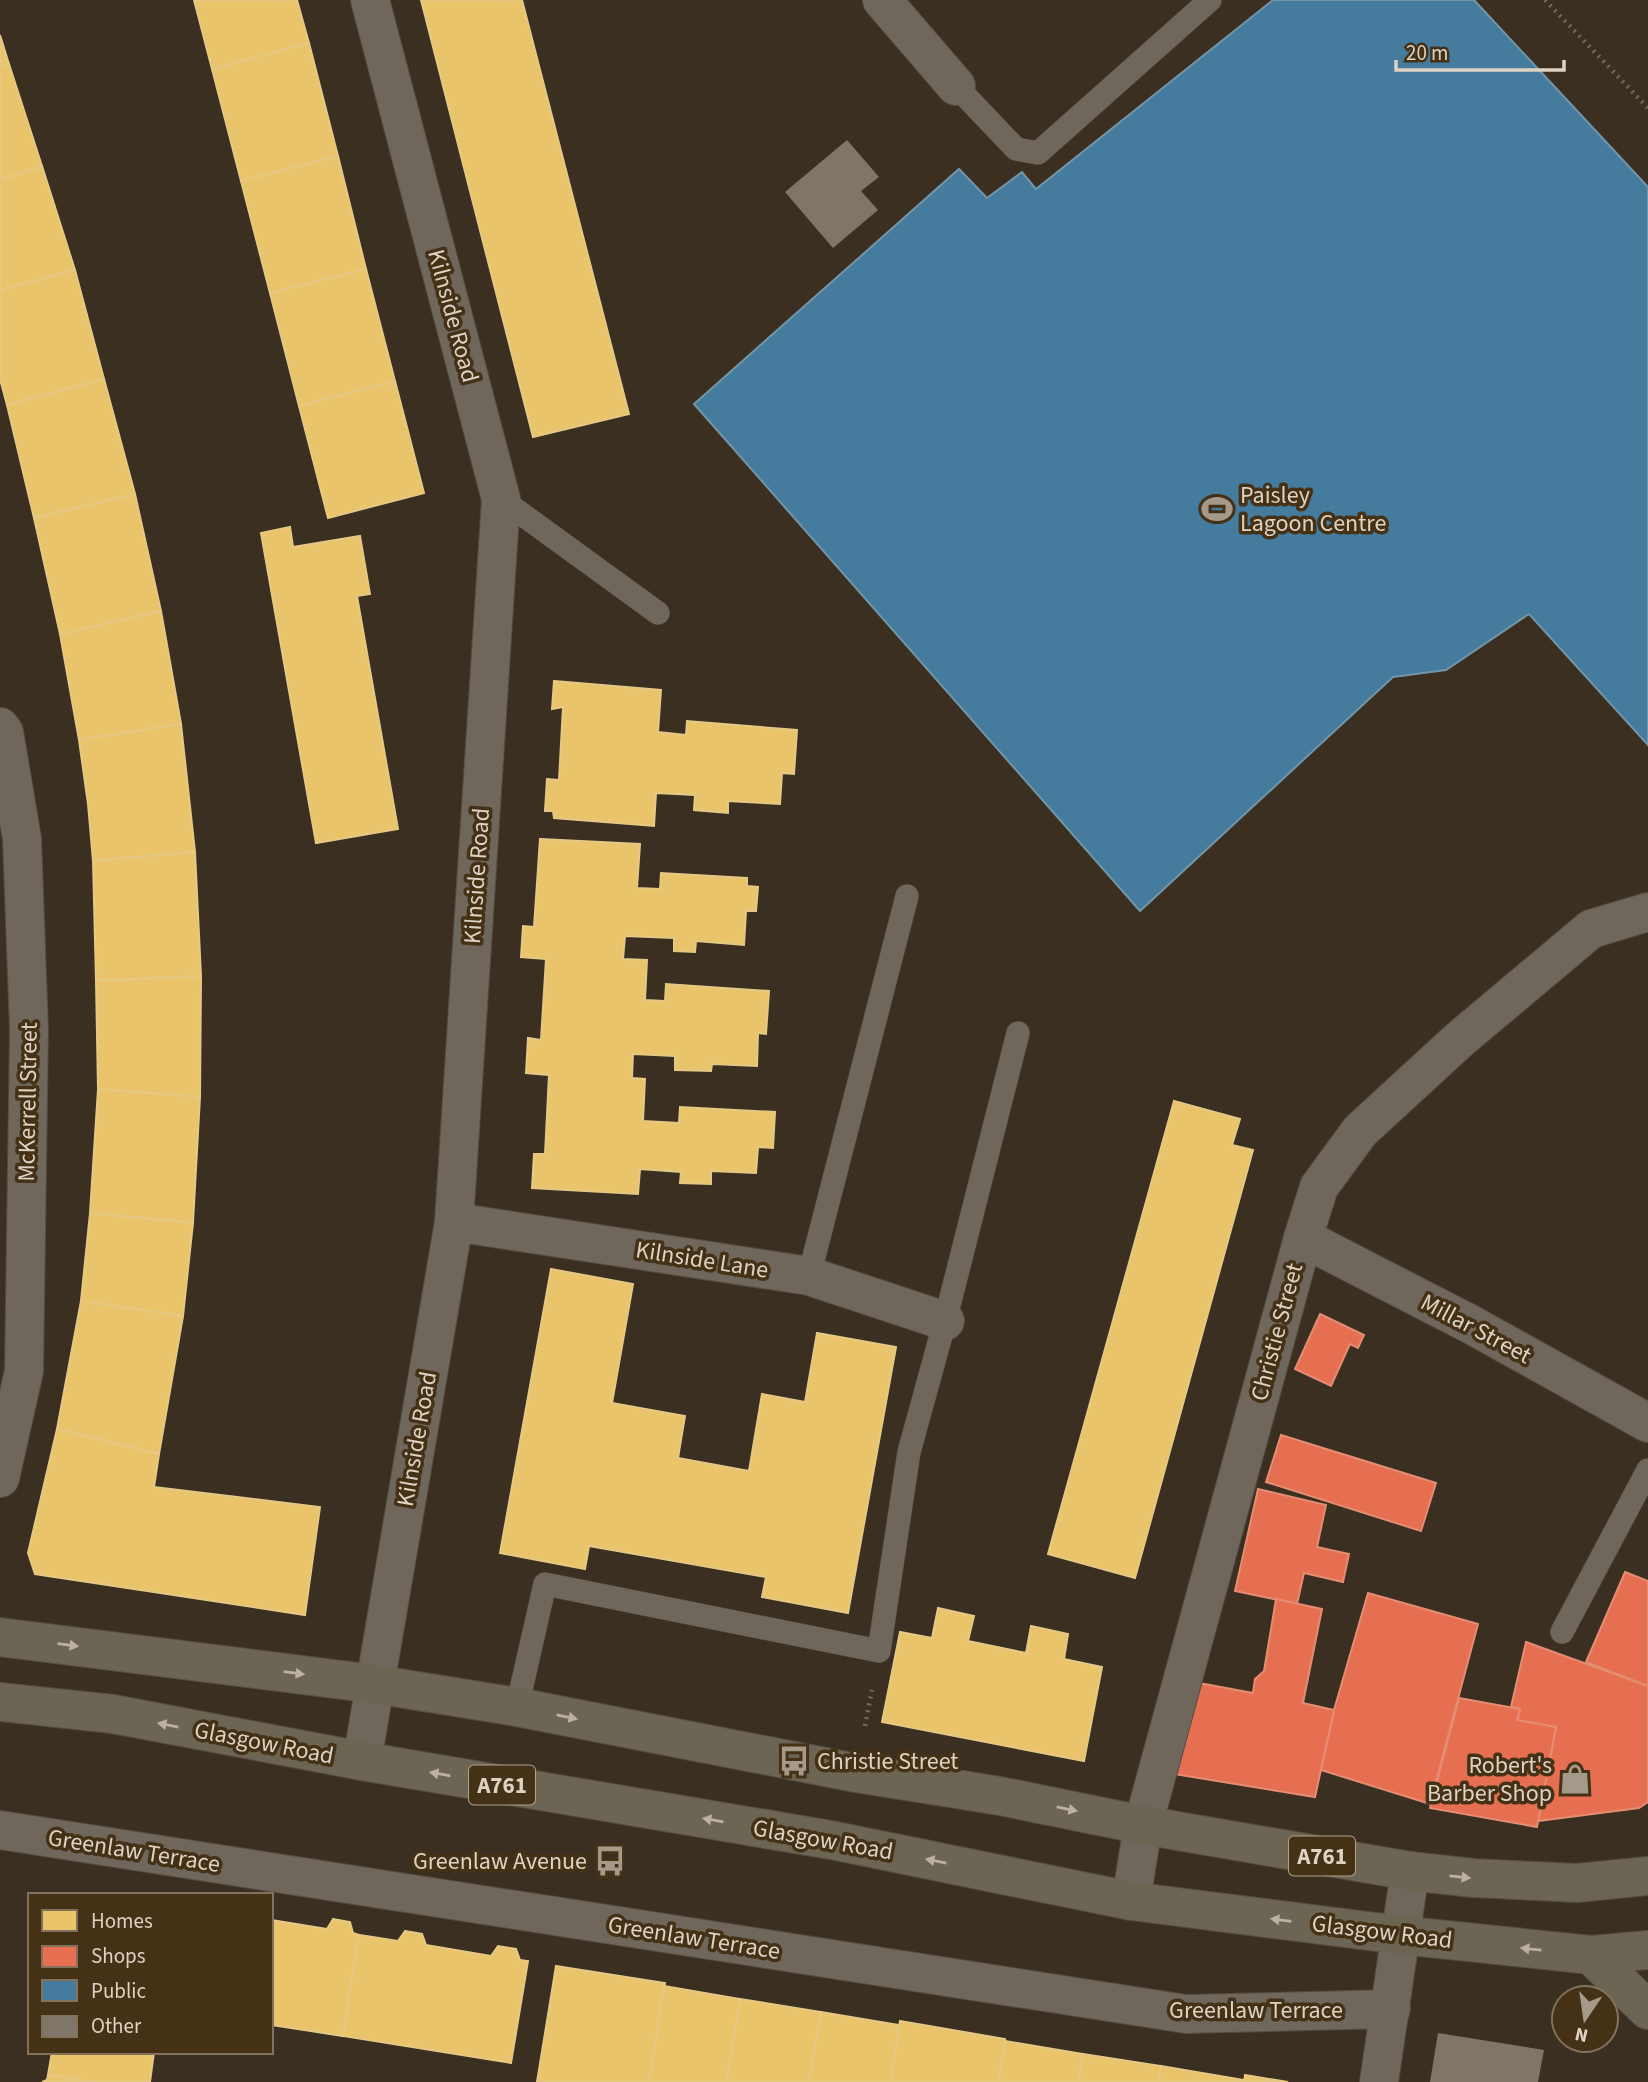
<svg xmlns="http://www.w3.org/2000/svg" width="1648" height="2082" viewBox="0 0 1648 2082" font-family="'Source Sans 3',sans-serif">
  <rect width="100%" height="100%" fill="#3a2f20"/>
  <g fill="#e9c46a" stroke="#e6c885" stroke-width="2">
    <path d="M194,0H297L309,43L212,69Z"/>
    <path d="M421,0H522L629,414L533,437Z"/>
    <path d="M0,35L9,64L0,67Z"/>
    <path d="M309,43L338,156L241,181L212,69Z"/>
    <path d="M9,64L42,166L0,180V67Z"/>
    <path d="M338,156L366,269L270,293L241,181Z"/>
    <path d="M42,166L75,270L0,290V180Z"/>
    <path d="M366,269L395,381L299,406L270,293Z"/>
    <path d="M75,270L104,379L7,405L0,379V290Z"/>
    <path d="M104,379L135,494L34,518L7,405Z"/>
    <path d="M395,381L424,493L328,518L299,406Z"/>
    <path d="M135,494L161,611L60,634L34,518Z"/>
    <path d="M290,527L293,547L360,536L370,594L357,596L398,829L316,843L261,533Z"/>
    <path d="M161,611L181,724L79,740L60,634Z"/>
    <path d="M554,681L661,690L658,732L686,735L687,721L797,730L794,774L782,773L780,804L728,801V813L694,810L695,795L656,793L654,826L554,818L553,811H545L547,779L559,780L563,707L552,709Z"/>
    <path d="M181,724L195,852L93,861L88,804L79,740Z"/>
    <path d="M540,839L640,844L637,888L660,889L661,873L747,878V886L758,887L756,911H746L744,945L696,941L695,952L674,951V938L625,936L623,959L647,960L645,1000L665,1001L666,984L769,991L766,1034L758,1033L757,1066L712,1064L711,1071L675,1070V1056L633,1054L632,1078L645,1079L643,1121L679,1123L680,1107L775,1112L773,1148L758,1147L756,1173L711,1171V1184L680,1183L681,1172L640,1169L638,1194L532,1188L534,1154H545L549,1075L526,1073L528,1038L541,1040L546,959L521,957L523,926L534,927Z"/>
    <path d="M195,852L201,976L96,981L93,861Z"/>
    <path d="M201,976L200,1097L98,1089L96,981Z"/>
    <path d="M98,1089L200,1097L193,1223L90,1213Z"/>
    <path d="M1174,1101L1240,1119L1232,1145L1253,1150L1135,1578L1048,1554Z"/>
    <path d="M90,1213L193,1223L183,1316L81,1301Z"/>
    <path d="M551,1269L633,1284L612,1403L685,1416L678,1458L749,1471L762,1394L805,1402L817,1333L896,1347L848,1613L762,1597L766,1577L589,1546L585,1569L500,1553Z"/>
    <path d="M81,1301L183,1316L159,1454L57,1429Z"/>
    <path d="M57,1429L159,1454L154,1487L320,1507L305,1615L35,1574L28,1553Z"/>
    <path d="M938,1608L974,1616L968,1641L1026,1653L1031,1626L1068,1634L1064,1659L1102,1667L1084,1761L882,1722L900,1632L932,1638Z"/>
    <path d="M333,1919L350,1922L353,1933L359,1935L343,2036L271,2025V1920L327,1929Z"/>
    <path d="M405,1931L422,1934L426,1945L491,1956L498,1946L516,1949L520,1960L528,1961L511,2063L343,2036L359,1935L398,1941Z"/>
    <path d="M556,1966L665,1983L649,2082H537Z"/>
    <path d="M664,1986L740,1999L727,2082H649Z"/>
    <path d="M740,1999L821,2012L809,2082H727Z"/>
    <path d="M821,2012L899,2025L890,2082H809Z"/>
    <path d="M900,2021L1005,2039L998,2082H890Z"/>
    <path d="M1005,2041L1083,2054L1078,2082H998Z"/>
    <path d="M52,2052H154L150,2082H91L48,2075Z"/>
    <path d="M1083,2054L1161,2066L1158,2082H1078Z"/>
    <path d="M1161,2066L1244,2080V2082H1158Z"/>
    <path d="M48,2075L91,2082H42L47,2080Z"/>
    <path d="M1245,2075L1288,2082H1244Z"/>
  </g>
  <g fill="#e76f51" stroke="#e48d73" stroke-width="2">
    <path d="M1320,1314L1364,1335L1358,1348L1350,1344L1331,1386L1295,1369Z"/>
    <path d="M1281,1435L1436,1483L1421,1531L1266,1482Z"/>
    <path d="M1258,1489L1326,1505L1317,1547L1349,1554L1343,1582L1304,1573L1297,1604L1235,1591Z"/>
    <path d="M1625,1572L1648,1581V1686L1586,1662Z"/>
    <path d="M1368,1593L1478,1624L1430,1804L1321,1770L1334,1710Z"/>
    <path d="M1276,1599L1322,1609L1303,1703L1334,1710L1315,1797L1174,1774L1199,1683L1253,1693L1255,1679L1264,1671Z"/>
    <path d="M1526,1642L1648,1686V1802L1639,1808L1538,1821L1556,1727L1517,1720L1520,1709L1511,1707Z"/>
    <path d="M1459,1698L1520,1709L1517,1720L1556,1727L1537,1827L1430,1808Z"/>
  </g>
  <path fill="#457b9d" stroke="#7395a8" stroke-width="2" d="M1273,0H1474L1648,187V745L1529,614L1446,670L1393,677L1140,911L694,404L959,169L987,198L1022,172L1036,189Z"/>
  <g fill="#7f7669">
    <path d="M847,140L879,177L861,191L878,210L833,248L785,192Z"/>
    <path d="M1438,2033L1544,2050L1538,2082H1430Z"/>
  </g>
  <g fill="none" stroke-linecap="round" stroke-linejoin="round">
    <g stroke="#554b40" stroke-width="24">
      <g id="lane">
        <path d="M956,86L1016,149L1038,153L1210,0"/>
        <path d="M501,499L658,613"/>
        <path d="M809,1276L907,896"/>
        <path d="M1562,1632L1648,1470"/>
        <path d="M517,1707L545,1584L879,1651L909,1452L945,1321L1018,1033"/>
      </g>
    </g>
    <g stroke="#554b40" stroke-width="40">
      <g id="street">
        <path d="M882,0L956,86"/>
        <path d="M0,727L4,732L22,839L29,1030L24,1371L0,1478"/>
        <path d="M454,1222L809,1276L945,1321"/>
        <path d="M1303,1238L1472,1325L1648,1423"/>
        <path d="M362,1761L454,1222L501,499L370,0"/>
        <path d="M0,1830L1186,2014L1391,2009"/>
        <path d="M1131,1901L1143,1825L1303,1238L1319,1187L1360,1131L1459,1040L1591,929L1648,912"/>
        <path d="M1379,2082L1410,1871"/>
      </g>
    </g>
    <g stroke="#554b40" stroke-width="40">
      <g id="primary">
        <path d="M0,1637L374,1684L517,1707L856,1773L1000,1796L1143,1825L1410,1871L1473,1878L1577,1883L1648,1876"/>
        <path d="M0,1702L113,1714L362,1761L831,1840L1131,1901L1400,1935L1591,1955L1648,1950"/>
        <path d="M1591,1955L1648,2010"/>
      </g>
    </g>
    <g stroke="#70695f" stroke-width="4.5" stroke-dasharray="2 5" stroke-linecap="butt">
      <path d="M1545,0L1648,108"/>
      <path d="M865,1726L872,1690"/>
    </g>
    <use href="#lane" stroke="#6f675c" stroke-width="23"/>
    <use href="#street" stroke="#6f675c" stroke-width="38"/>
    <use href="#primary" stroke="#6d6553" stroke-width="38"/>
  </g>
  <defs><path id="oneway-solid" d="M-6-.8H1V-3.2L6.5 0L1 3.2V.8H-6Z" transform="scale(1.75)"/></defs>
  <g fill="#bcb1a1">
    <use href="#oneway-solid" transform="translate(68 1645) rotate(7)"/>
    <use href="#oneway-solid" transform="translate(294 1673) rotate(7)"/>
    <use href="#oneway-solid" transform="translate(567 1717) rotate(11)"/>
    <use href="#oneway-solid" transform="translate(168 1725) rotate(-169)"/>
    <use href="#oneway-solid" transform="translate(440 1774) rotate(-170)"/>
    <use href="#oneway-solid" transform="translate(1067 1809) rotate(12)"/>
    <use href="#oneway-solid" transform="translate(713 1820) rotate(-170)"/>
    <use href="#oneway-solid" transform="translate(936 1861) rotate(-169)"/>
    <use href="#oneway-solid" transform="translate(1460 1877) rotate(6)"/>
    <use href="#oneway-solid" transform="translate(1281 1920) rotate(-173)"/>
    <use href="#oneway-solid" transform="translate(1531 1949) rotate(-174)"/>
  </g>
  <defs>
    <g id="stadium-bare" transform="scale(2.415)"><path d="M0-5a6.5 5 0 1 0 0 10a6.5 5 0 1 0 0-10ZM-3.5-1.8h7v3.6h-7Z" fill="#a5998a" stroke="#443116" stroke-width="2.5" paint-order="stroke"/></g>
    <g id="bus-bare" transform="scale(2.415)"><path d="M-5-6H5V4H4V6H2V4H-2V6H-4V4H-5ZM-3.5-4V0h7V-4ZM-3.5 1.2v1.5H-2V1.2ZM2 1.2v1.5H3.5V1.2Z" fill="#a5998a" stroke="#443116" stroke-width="2.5" paint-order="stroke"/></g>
    <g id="shop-bare" transform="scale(2.415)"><path d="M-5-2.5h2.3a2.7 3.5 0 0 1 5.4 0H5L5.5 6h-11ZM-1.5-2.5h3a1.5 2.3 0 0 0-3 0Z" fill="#a5998a" stroke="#443116" stroke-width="2.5" paint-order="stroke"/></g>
  </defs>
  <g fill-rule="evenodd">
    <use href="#stadium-bare" x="1217" y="509"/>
    <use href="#bus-bare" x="794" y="1761"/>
    <use href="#shop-bare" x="1575" y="1779"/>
    <use href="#bus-bare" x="610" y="1861"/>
  </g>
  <g text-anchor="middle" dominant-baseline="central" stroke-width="7" stroke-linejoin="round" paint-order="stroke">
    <g fill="#443116" stroke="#b0a28f" stroke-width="2">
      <rect x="469" y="1765.5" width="66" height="39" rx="5"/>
      <rect x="1289" y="1836.5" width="66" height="39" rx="5"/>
    </g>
    <g font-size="23" font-weight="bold" fill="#ded2c3">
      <text x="502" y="1785">A761</text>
      <text x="1322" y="1856">A761</text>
    </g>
    <g font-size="24" fill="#ded2c3" stroke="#443116">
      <text transform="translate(453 316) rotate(75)">Kilnside Road</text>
      <text transform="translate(477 876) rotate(-86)">Kilnside Road</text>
      <text transform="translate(28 1102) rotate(-89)">McKerrell Street</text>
      <text transform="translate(702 1260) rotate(9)">Kilnside Lane</text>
      <text transform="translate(1476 1329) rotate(28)">Millar Street</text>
      <text transform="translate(1277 1332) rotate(-75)">Christie Street</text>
      <text transform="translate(417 1439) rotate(-80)">Kilnside Road</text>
      <text transform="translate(264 1743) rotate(11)">Glasgow Road</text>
      <text transform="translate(823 1840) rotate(10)">Glasgow Road</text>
      <text transform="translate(134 1851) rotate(9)">Greenlaw Terrace</text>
      <text transform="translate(1382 1932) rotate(7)">Glasgow Road</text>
      <text transform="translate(694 1938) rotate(9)">Greenlaw Terrace</text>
      <text x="1256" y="2010">Greenlaw Terrace</text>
    </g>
    <g font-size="24" fill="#ded2c3" stroke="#443116" text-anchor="start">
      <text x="1240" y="495">Paisley<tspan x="1240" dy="28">Lagoon Centre</tspan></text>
      <text x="817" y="1761">Christie Street</text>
      <text x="1552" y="1765" text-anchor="end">Robert's<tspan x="1552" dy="28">Barber Shop</tspan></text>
      <text x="587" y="1861" text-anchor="end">Greenlaw Avenue</text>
    </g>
  </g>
  <rect x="28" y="1893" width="245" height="161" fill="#443116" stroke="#82715b" stroke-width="2"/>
  <rect x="42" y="1910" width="35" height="21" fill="#e9c46a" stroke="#82715b" stroke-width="2"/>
  <text x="91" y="1928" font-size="21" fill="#ded2c3">Homes</text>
  <rect x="42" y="1946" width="35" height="21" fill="#e76f51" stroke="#82715b" stroke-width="2"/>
  <text x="91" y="1963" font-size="21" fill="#ded2c3">Shops</text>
  <rect x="42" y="1980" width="35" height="21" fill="#457b9d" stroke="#82715b" stroke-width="2"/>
  <text x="91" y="1998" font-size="21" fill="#ded2c3">Public</text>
  <rect x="42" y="2016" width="35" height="21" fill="#7f7669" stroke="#82715b" stroke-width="2"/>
  <text x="91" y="2033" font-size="21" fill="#ded2c3">Other</text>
  <g transform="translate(1585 2019) rotate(193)"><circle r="33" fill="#443116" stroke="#82715b" stroke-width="2"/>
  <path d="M0-5L12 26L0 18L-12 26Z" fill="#a5998a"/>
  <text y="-10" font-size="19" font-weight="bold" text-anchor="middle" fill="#ded2c3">N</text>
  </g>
  <path d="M1396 60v10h168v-10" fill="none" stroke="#ded2c3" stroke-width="3.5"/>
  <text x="1406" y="60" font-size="21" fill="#ded2c3" stroke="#443116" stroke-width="5" paint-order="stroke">20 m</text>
</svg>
